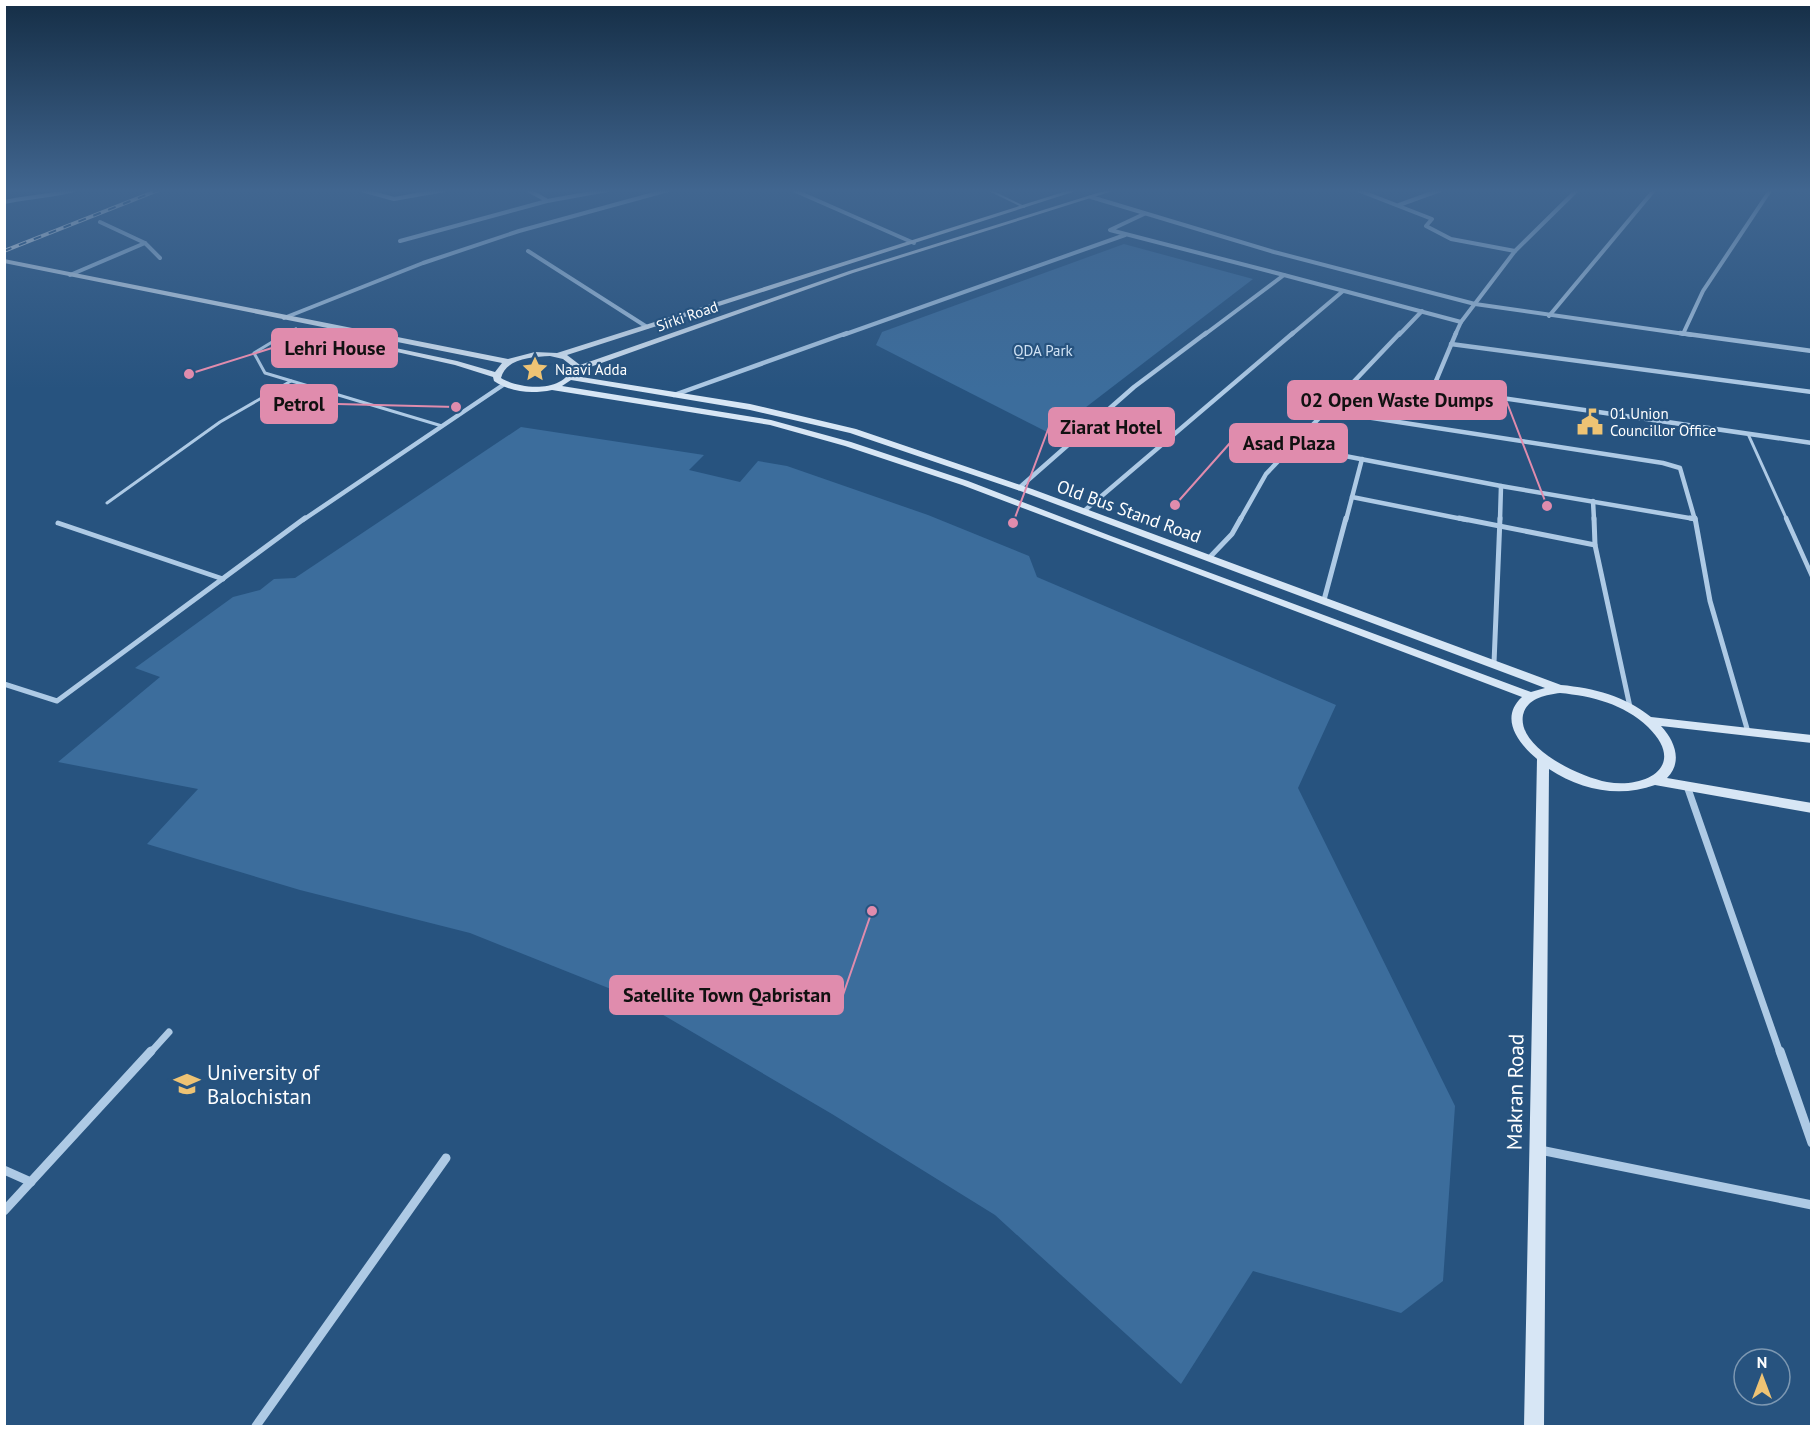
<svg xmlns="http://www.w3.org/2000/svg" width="1816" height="1431" viewBox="0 0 1816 1431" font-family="'PT Sans',sans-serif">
  <rect width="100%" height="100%" fill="#27537f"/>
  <g fill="#3c6d9c">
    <path d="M1124,244L1253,279L1051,434L876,345L882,332Z"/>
    <path d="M521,427L704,455L689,470L740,482L758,461L787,466L928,515L1029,556L1037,577L1336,705L1298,788L1455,1106L1443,1281L1401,1313L1253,1271L1181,1384L995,1215L832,1114L636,999L470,933L300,890L147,844L198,789L58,762L160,677L135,668L233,597L260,590L274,579L295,578Z"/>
  </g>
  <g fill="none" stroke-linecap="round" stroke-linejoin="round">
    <g stroke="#aecae5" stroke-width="2">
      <path d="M987,189L1024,207"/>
      <path d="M284,335L296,328"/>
    </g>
    <g stroke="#aecae5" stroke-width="3">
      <path d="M287,333L254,353L265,373L442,426"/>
      <path d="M1748,434L1787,520"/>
      <path d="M107,503L220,422L291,381"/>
    </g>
    <path stroke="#aecae5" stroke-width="4.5" d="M1786,518L1812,576"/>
    <g stroke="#aecae5" stroke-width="4">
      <path d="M358,189L394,199L450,189"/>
      <path d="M526,189L546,200"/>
      <path d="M791,189L914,243"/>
      <path d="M1355,189L1432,219L1426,226L1451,239L1515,251L1461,322L1455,335"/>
      <path d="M1091,197L1274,252L1475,304L1692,335"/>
      <path d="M4,202C29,197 53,196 78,189"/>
      <path d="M1399,205L1443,189"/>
      <path d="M1144,214L1110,230L1284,275L1204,335"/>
      <path d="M100,222L145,243L160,258"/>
      <path d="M400,241L547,201L613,189"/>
      <path d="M528,251L647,327"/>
      <path d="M1515,251L1578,189"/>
      <path d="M70,275L145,243"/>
      <path d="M1284,275L1461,322"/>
      <path d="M1549,316L1655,189"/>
      <path d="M284,318L423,263L519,231L672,189"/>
      <path d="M1683,334L1703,291L1771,189"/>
      <path d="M843,335L1125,235"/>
      <path d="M1291,335L1343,291"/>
      <path d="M1399,335L1422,311"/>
    </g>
    <g stroke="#aecae5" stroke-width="4.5">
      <path d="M1456,333L1433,388L1812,443"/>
      <path d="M1680,333L1812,351"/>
      <path d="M1451,344L1812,392"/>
      <path d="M674,395L847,333"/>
      <path d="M1327,411L1663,463L1680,468L1695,520"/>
      <path d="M1293,446L1501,486L1695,519"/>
      <path d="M1019,488L1134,387L1206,333"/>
      <path d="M1352,497L1467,520"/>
      <path d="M1593,501L1594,520"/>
      <path d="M1084,511L1293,333"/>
      <path d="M303,520L503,385"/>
      <path d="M1240,520L1266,474L1400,333"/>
      <path d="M1346,520L1362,459"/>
      <path d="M1500,520L1501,486"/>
    </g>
    <g stroke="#aecae5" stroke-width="5">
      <path d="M1459,518L1595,545"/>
      <path d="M1594,518L1595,545L1630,707"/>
      <path d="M1690,518L1695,519"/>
      <path d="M1695,518L1710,601L1748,732"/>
      <path d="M58,523L223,579"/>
      <path d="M1209,558L1232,534L1241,518"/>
      <path d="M1324,600L1346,518"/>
      <path d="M1494,663L1500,518"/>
      <path d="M4,684L57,701L305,518"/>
    </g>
    <g stroke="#aecae5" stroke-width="7">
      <path d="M1687,786L1780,1053"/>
      <path d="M150,1053L169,1032"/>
    </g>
    <g stroke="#aecae5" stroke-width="9">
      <path d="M1780,1051L1812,1143"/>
      <path d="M1540,1150L1812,1205"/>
      <path d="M4,1170L31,1182"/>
      <path d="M4,1211L151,1051"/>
      <path d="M256,1426L446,1158"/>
    </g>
    <path fill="#d7e6f5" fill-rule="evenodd" d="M1073,189H1082L567,355L580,365L849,271L1110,189H1119L853,273L579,371L575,376L750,404L856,429L1032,489L1561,685C1594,688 1625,696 1651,717L1812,735V743L1661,726C1675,741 1683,762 1667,778L1812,803V813L1655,785C1619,798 1581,790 1549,769L1544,1426H1524L1537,759C1518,743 1499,718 1522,697L962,485L845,446L770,425L552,390C532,394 512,393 494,381L493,377L455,365L316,334L320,332L457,361L495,372L502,363L4,263V259L508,359L535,352L557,353ZM550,356L563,359L572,366C566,393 520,390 501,378C506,358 532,357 550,356ZM571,380L750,410L850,433L1026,493L1545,688L1531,692L1111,536L968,481L851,442L771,420L562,386ZM1560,693C1592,696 1624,704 1648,727C1688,766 1646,789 1607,782C1580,777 1517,748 1523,715C1527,698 1546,695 1560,693Z"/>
    <g stroke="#fff" stroke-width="4">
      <path id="rail" d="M4,251L161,189"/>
    </g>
    <use href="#rail" stroke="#27537f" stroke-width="2" stroke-dasharray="8" stroke-linecap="butt"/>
  </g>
  <linearGradient id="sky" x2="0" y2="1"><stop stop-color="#152e46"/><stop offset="0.49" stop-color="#416690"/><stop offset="1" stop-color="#416690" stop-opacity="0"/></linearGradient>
  <rect width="1816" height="389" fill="url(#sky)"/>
  <defs>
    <g id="sight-bare" transform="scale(2.07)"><path d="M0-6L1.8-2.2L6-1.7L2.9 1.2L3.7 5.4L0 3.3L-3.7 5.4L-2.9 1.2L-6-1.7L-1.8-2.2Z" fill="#eec374" stroke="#27537f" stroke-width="2.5" paint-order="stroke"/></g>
    <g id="civic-bare" transform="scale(2.07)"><path d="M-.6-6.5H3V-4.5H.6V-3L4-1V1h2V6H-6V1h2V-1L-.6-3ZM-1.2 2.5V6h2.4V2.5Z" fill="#eec374" stroke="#27537f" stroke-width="2.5" paint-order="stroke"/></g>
    <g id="university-bare" transform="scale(2.07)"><path d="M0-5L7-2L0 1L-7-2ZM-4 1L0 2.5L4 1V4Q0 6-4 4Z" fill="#eec374" stroke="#27537f" stroke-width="2.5" paint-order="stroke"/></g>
  </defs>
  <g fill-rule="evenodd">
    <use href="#sight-bare" x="535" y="369"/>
    <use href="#civic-bare" x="1590" y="422"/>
    <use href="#university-bare" x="187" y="1084"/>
  </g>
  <g text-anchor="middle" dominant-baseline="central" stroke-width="4.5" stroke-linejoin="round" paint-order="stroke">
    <g font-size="15" fill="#fff" stroke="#27537f">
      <text transform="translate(687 316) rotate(-19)">Sirki Road</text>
    </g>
    <g font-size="15" fill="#d1e3f5" stroke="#27537f">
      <text x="1043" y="350">QDA Park</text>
    </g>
    <g font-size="15" fill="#fff" stroke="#27537f" text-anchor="start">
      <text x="555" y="369">Naavi Adda</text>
      <text x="1610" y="413">01 Union<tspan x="1610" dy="17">Councillor Office</tspan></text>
    </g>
    <g font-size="18" fill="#fff" stroke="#27537f">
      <text transform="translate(1129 511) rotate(20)">Old Bus Stand Road</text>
    </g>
    <g font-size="21" fill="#fff" stroke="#27537f" text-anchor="start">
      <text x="207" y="1072">University of<tspan x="207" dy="24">Balochistan</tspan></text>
    </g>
    <g font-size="21" fill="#fff" stroke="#27537f">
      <text transform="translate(1515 1092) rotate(-89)">Makran Road</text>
    </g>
  </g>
  <path fill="none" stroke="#e08cad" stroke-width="2" d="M189 374L272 348M1547 506L1506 400M456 407L337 404M1013 523L1049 427M1175 505L1230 443M872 911L843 995"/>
  <g fill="#e08cad" stroke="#27537f" stroke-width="2">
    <circle cx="189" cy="374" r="6"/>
    <circle cx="1547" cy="506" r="6"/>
    <circle cx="456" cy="407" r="6"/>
    <circle cx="1013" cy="523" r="6"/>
    <circle cx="1175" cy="505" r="6"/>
    <circle cx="872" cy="911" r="6"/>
  </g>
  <g fill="#e08cad" stroke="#e08cad" stroke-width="2">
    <rect x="272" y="329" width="125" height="38" rx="6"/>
    <rect x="1288" y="381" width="218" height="38" rx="6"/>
    <rect x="261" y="385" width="76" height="38" rx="6"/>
    <rect x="1049" y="408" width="125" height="38" rx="6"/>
    <rect x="1230" y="424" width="117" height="38" rx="6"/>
    <rect x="610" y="976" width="233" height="38" rx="6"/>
  </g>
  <g font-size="20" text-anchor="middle" font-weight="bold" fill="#111">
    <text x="335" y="355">Lehri House</text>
    <text x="1397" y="407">02 Open Waste Dumps</text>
    <text x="299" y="411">Petrol</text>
    <text x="1111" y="434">Ziarat Hotel</text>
    <text x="1289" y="450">Asad Plaza</text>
    <text x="727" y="1002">Satellite Town Qabristan</text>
  </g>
  <rect width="1816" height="1431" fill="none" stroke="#ffffff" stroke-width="12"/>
  <g transform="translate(1762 1377)"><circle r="28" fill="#27537f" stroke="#7d98b2" stroke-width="1.5"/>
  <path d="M0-4.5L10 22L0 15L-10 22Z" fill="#eec374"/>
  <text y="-9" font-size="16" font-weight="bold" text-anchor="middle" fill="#ffffff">N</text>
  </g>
</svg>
